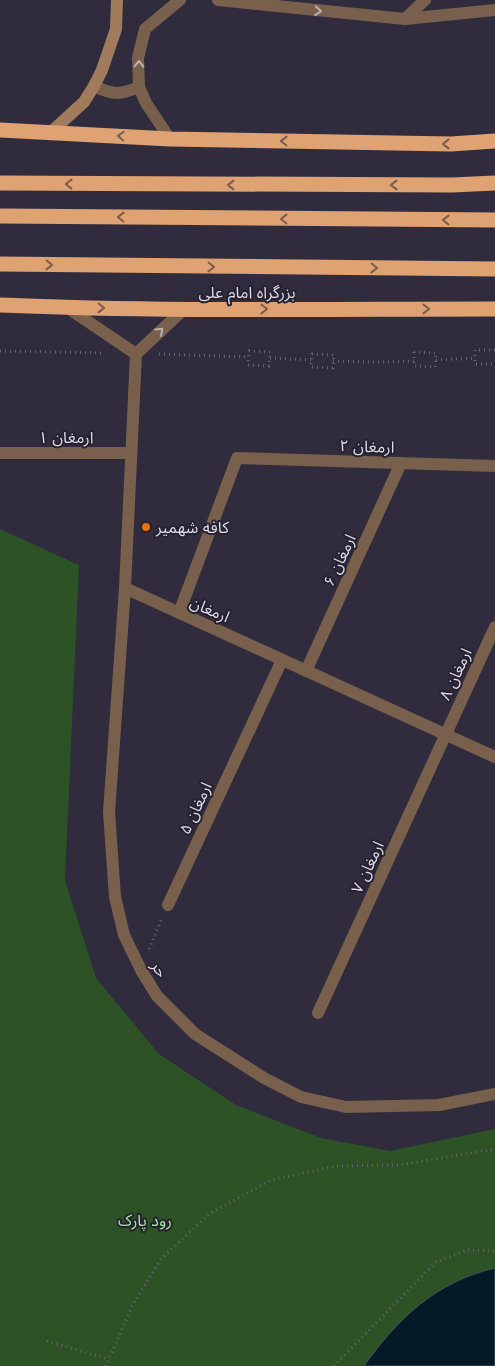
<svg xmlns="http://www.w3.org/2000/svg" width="495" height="1366" viewBox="0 0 495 1366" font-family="Inter,'Noto Sans Arabic',sans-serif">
  <rect width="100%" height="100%" fill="#302c3d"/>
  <path fill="#2c5226" d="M0,529L79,565L65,880L96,978L159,1054L236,1105L321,1138L390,1151L495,1129V1366H0Z"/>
  <path fill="#051a27" stroke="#465461" d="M495,1268V1366H364C398,1318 436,1282 495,1268Z"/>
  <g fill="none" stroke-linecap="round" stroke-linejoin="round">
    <g stroke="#676373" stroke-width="3" stroke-dasharray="1 4" stroke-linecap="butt">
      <path d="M495,350H475V364H495"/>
      <path d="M0,351L105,353"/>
      <path d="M249,351L270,352L269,366L248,365Z"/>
      <path d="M414,352L436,353L435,367L414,366Z"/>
      <path d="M159,354L248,357"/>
      <path d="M312,354L334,355L333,368L311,367Z"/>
      <path d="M270,358L312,360"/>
      <path d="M436,360L475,358"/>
      <path d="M333,361L374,362L414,361"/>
      <path d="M149,949L162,918"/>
      <path d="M47,1341L109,1359"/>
      <path d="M105,1366L109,1359L132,1306L161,1259L209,1214L271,1180L337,1166L400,1165L495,1149"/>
      <path d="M334,1366L436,1262L468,1250L495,1251"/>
    </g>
    <g stroke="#79604d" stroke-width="12">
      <path d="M218,0L405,19L495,10"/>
      <path d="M405,19L425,0"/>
      <path d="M94,86C113,95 120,95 139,87"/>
      <path d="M170,139L146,103L139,87L138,58L145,29L180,0"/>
      <path d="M68,308L136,354"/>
      <path d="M184,309L136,354L125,588L109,812L115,897L124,935L141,970L157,996L195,1034L264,1078L301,1097L346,1107L439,1105L495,1094"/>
      <path d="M0,453H131"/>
      <path d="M125,588L495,757"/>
      <path d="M179,613L237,458L495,466"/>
      <path d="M306,671L401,463"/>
      <path d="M168,905L282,660"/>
      <path d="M318,1013L495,627"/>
    </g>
    <path stroke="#a27b5c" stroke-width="12" d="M51,132L84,102L94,86L102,70L116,29L117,0"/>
    <g stroke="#dfa272" stroke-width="15">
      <path d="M0,130L170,139L451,144L495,141"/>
      <path d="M0,183L452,185L495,183"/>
      <path d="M0,216L495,220"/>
      <path d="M0,264L495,269"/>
      <path d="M0,305C165,312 330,309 495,309"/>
    </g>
  </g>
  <defs><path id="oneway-chevron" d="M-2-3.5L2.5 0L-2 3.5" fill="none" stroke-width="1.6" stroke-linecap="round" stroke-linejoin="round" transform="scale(1.25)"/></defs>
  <g stroke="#bbb1b1">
    <use href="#oneway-chevron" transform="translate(318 11) rotate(5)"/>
    <use href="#oneway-chevron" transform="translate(139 64) rotate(-89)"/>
    <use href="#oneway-chevron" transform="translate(160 331) rotate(-43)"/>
  </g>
  <g stroke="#795c4f">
    <use href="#oneway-chevron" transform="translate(121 136) rotate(-177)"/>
    <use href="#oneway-chevron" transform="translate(284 141) rotate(-179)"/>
    <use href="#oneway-chevron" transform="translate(446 144) rotate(180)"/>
    <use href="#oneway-chevron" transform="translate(69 184) rotate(-179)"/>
    <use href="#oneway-chevron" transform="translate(231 185) rotate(-180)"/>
    <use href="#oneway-chevron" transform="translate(394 185) rotate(-180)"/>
    <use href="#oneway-chevron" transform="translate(121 217) rotate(-179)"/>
    <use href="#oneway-chevron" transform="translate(284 219) rotate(-179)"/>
    <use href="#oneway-chevron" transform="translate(446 220) rotate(-179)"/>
    <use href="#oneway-chevron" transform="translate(49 265) rotate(1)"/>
    <use href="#oneway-chevron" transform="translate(211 267) rotate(1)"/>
    <use href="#oneway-chevron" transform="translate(374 268) rotate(1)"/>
    <use href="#oneway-chevron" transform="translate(101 308) rotate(1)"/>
    <use href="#oneway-chevron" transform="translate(264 309)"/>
    <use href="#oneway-chevron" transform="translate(426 309)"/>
  </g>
  <circle fill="#e8710a" stroke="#262232" stroke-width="2" cx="146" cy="527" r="5"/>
  <g text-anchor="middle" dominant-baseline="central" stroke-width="4" stroke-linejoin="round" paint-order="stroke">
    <g font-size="16" fill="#dedce7" stroke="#262232">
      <text x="247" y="292">بزرگراه امام علی</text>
      <text x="66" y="437">ارمغان ۱</text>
      <text transform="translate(367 446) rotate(2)">ارمغان ۲</text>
      <text transform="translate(339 560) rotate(-65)">ارمغان ۶</text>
      <text transform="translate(210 609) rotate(24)">ارمغان</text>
      <text transform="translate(455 674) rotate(-65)">ارمغان ۸</text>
      <text transform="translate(195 808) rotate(-65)">ارمغان ۵</text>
      <text transform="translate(367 867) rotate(-65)">ارمغان ۷</text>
      <text transform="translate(160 969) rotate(59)">حر</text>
    </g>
    <g font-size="16" fill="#dedce7" stroke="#262232" text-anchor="start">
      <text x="156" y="527">كافه شهمير</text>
    </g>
    <g font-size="16" fill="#a4e899" stroke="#262232">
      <text x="145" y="1220">رود پارک</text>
    </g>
  </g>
</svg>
